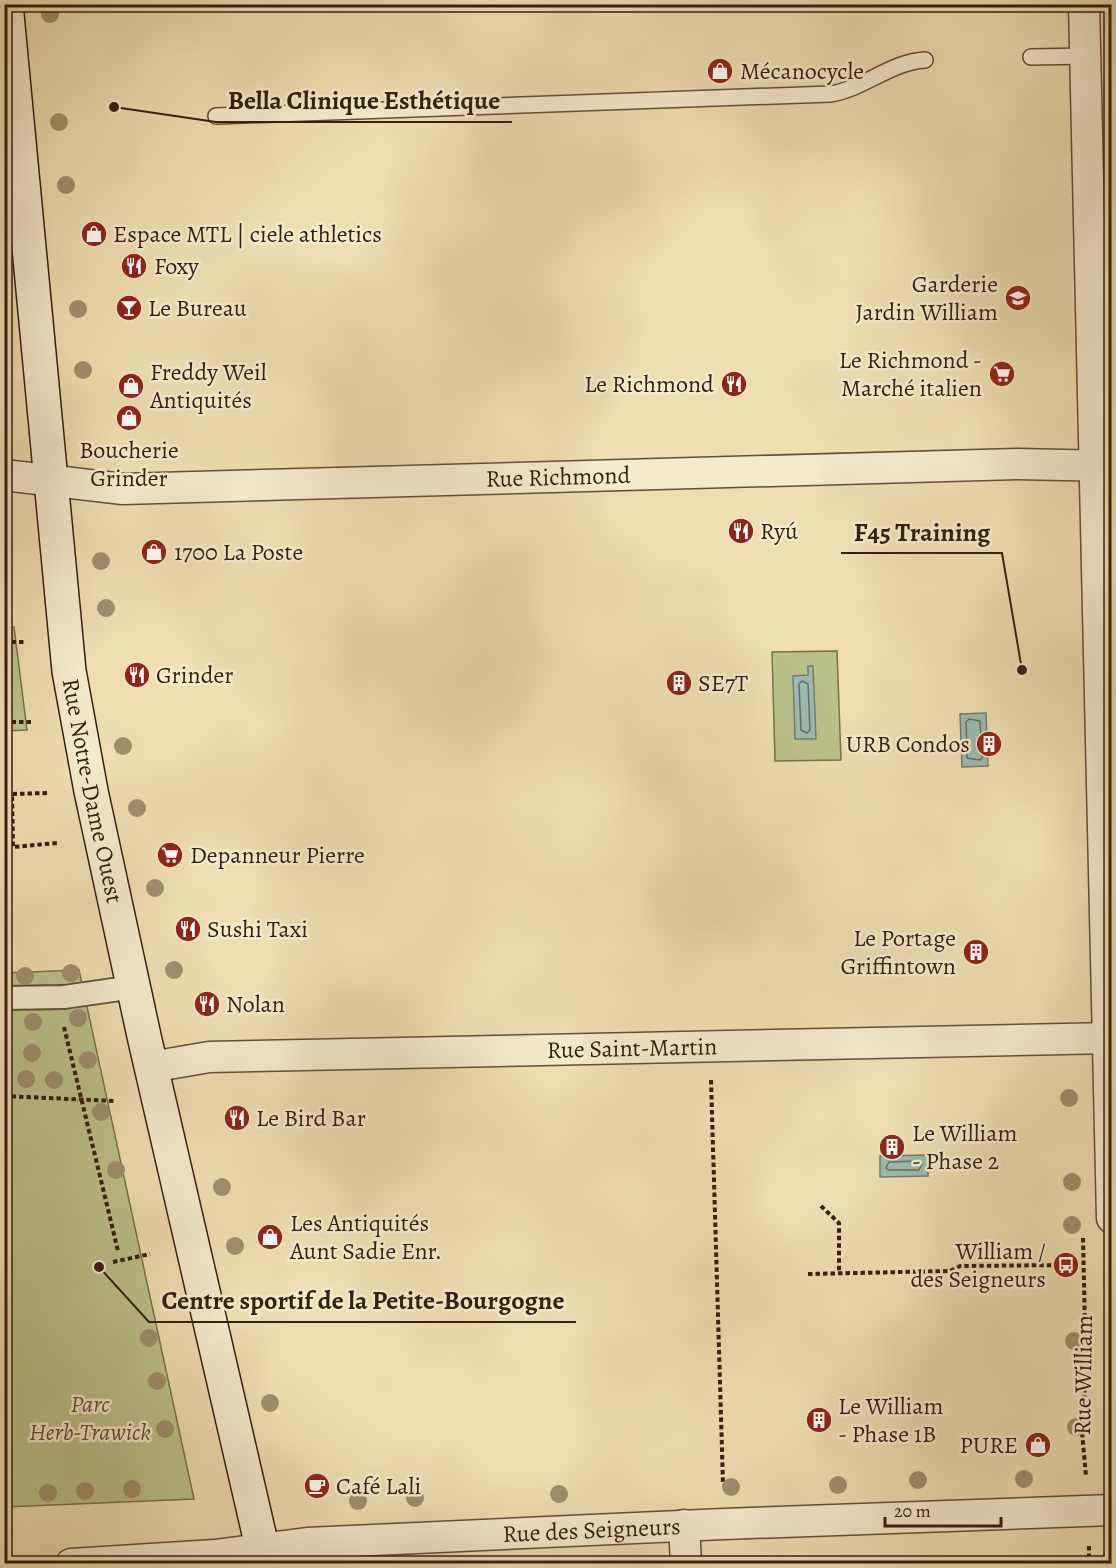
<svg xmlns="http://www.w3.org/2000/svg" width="1116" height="1568" viewBox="0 0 1116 1568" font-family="Alegreya,serif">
  <rect width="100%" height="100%" fill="#eedeb1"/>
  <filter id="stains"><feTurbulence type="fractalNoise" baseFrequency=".00333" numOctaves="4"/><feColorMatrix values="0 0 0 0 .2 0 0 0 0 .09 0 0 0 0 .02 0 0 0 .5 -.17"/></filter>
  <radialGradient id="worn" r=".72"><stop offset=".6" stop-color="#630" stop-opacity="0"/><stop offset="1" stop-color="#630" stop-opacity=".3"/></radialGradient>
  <g fill="#bbc18a" stroke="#78704e" stroke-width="1.5">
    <path d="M14,627L27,730L5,731V628Z"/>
    <path d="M837,651L841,760L775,761L772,652Z"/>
    <path d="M79,970L194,1499L5,1507L4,973Z"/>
  </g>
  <g fill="#9abbb0" stroke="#727c70" stroke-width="1.5">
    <path d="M808,666H813L816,739H795L793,676L808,675Z"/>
    <path d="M986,713L988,766L962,767L960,714Z"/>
    <path d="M928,1155V1176L880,1177V1156Z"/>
  </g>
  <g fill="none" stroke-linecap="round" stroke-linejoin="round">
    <g stroke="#686c60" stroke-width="1.5">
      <path d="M802,681L808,684L810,730L807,733L801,730L799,684Z"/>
      <path d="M969,719L980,721L982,758L980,760L967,758L966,722Z"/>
      <path d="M919,1161L922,1164L919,1170H889L886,1168L889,1162Z"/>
    </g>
    <g stroke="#634e39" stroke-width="18">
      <g id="service">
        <path d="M1031,57L1086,56"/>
        <path d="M216,116L830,94C864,89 890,62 925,60"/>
      </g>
    </g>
    <g stroke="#634e39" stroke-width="26">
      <path id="pedestrian" d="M4,998L64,997L134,987"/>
    </g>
    <g stroke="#634e39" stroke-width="33">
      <g id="minor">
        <path d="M1084,4L1112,1218"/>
        <path id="s1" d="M4,475L123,489L1017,464L1112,466"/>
        <path id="s2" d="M151,1067L209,1057L1112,1038"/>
        <path d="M684,1525L686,1564"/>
        <path id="s3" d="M71,1564L215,1555L307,1543L724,1524L1112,1510"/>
      </g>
    </g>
    <g stroke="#351e11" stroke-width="36">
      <g id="secondary">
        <path id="s4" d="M6,4L69,671L91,791L144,1036L266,1564"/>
      </g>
    </g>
    <g stroke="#351e11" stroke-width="4" stroke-dasharray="4.5 3" stroke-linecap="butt">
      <path d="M4,642H24"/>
      <path d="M4,722H34"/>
      <path d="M47,793L12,794L13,847L57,843"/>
      <path d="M64,1027L118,1251"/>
      <path d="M711,1080L723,1484"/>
      <path d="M4,1096L115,1101"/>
      <path d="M821,1206L839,1223V1273"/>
      <path d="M1083,1238L1086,1371L1082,1432L1086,1476"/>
      <path d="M113,1262L150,1254"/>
      <path d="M808,1274L950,1271L960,1266L1066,1265"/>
      <path d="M1089,1546V1564"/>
    </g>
    <use href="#service" stroke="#f4eacc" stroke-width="15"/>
    <use href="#pedestrian" stroke="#f4eacc" stroke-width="22"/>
    <use href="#minor" stroke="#f4eacc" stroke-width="30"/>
    <use href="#secondary" stroke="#f4eacc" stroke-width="33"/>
  </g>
  <g fill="#9e8f6d">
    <circle cx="50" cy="14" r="9"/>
    <circle cx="59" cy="122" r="9"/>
    <circle cx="66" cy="185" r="9"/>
    <circle cx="78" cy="309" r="9"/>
    <circle cx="83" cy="370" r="9"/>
    <circle cx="101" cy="561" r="9"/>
    <circle cx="106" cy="608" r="9"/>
    <circle cx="123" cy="746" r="9"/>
    <circle cx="137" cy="808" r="9"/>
    <circle cx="155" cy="888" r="9"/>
    <circle cx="174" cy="970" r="9"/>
    <circle cx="71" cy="973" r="9"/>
    <circle cx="25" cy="976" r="9"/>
    <circle cx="78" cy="1018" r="9"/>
    <circle cx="33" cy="1022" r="9"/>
    <circle cx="32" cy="1053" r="9"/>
    <circle cx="88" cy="1060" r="9"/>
    <circle cx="26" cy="1079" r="9"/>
    <circle cx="54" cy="1080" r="9"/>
    <circle cx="1069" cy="1098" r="9"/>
    <circle cx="101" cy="1112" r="9"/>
    <circle cx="116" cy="1170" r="9"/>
    <circle cx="1072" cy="1182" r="9"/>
    <circle cx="222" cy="1187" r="9"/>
    <circle cx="1072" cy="1225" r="9"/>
    <circle cx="235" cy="1246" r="9"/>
    <circle cx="149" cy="1338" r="9"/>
    <circle cx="1074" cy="1341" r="9"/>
    <circle cx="157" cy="1381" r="9"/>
    <circle cx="270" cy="1403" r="9"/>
    <circle cx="1076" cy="1427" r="9"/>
    <circle cx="165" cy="1429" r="9"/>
    <circle cx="1024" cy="1479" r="9"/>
    <circle cx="918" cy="1480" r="9"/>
    <circle cx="838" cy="1485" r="9"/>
    <circle cx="731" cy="1487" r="9"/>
    <circle cx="132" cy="1489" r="9"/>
    <circle cx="85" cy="1491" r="9"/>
    <circle cx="48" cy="1493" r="9"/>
    <circle cx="559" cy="1494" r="9"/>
    <circle cx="415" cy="1498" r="9"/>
    <circle cx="358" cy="1501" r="9"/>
  </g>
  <defs>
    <g id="shop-disc" transform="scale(1.35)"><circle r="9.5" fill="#8f2418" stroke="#f4eacc"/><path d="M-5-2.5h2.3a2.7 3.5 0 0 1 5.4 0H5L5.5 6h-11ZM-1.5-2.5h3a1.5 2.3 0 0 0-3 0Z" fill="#fff"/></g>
    <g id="restaurant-disc" transform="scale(1.35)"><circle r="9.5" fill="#8f2418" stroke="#f4eacc"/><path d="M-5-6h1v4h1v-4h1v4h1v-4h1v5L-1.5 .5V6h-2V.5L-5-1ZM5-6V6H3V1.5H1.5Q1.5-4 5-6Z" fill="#fff"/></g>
    <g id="school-disc" transform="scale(1.35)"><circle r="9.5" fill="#8f2418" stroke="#f4eacc"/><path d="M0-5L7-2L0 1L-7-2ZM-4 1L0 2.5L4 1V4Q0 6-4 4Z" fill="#fff"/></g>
    <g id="bar-disc" transform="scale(1.35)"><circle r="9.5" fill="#8f2418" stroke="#f4eacc"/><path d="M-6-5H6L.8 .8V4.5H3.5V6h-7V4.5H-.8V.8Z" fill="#fff"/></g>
    <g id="supermarket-disc" transform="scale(1.35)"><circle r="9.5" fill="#8f2418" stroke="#f4eacc"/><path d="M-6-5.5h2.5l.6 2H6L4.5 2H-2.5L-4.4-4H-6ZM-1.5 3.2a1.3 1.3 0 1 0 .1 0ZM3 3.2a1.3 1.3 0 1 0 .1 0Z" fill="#fff"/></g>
    <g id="building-disc" transform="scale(1.35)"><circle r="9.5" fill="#8f2418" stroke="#f4eacc"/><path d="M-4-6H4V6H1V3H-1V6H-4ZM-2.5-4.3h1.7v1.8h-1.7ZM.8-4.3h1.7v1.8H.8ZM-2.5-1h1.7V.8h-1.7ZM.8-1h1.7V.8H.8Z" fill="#fff"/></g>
    <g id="bus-disc" transform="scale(1.35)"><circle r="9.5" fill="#8f2418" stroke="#f4eacc"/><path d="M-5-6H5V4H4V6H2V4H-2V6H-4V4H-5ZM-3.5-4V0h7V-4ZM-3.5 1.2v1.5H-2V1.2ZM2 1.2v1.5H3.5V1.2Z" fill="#fff"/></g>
    <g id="cafe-disc" transform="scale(1.35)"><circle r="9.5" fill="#8f2418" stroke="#f4eacc"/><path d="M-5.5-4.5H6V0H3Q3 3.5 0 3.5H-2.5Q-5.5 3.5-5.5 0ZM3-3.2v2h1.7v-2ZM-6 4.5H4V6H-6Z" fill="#fff"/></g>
  </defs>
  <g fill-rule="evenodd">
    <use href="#shop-disc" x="720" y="71"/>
    <use href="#shop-disc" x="94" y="234"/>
    <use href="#restaurant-disc" x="134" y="266"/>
    <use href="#school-disc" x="1018" y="298"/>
    <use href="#bar-disc" x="129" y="308"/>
    <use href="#supermarket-disc" x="1002" y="374"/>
    <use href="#restaurant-disc" x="734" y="384"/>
    <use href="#shop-disc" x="131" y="386"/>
    <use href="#shop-disc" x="129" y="418"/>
    <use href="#restaurant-disc" x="741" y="531"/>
    <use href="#shop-disc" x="154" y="552"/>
    <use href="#restaurant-disc" x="137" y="675"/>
    <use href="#building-disc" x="679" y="683"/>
    <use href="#building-disc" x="989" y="744"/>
    <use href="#supermarket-disc" x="170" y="855"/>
    <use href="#restaurant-disc" x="188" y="929"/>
    <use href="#building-disc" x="976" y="952"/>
    <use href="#restaurant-disc" x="207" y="1004"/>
    <use href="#restaurant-disc" x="237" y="1118"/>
    <use href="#building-disc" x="892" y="1147"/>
    <use href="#shop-disc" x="270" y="1237"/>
    <use href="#bus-disc" x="1066" y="1265"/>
    <use href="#building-disc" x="819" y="1420"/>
    <use href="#shop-disc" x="1038" y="1445"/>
    <use href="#cafe-disc" x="317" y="1486"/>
  </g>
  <g text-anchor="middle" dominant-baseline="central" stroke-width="5" stroke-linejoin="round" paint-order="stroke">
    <g font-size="24" fill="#351e11" stroke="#f4eacc" text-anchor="start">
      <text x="740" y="71">Mécanocycle</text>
      <text x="113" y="234">Espace MTL | ciele athletics</text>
      <text x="154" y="266">Foxy</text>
      <text x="998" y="284" text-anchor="end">Garderie<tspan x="998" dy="28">Jardin William</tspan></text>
      <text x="148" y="308">Le Bureau</text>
      <text x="982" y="360" text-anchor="end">Le Richmond -<tspan x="982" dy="28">Marché italien</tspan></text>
      <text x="150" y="372">Freddy Weil<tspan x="150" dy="28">Antiquités</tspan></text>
      <text x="714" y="384" text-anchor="end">Le Richmond</text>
      <text x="129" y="450" text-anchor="middle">Boucherie<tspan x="129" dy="28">Grinder</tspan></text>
      <text x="760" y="531">Ryú</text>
      <text x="174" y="552">1700 La Poste</text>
      <text x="156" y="675">Grinder</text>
      <text x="698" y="683">SE7T</text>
      <text x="970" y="744" text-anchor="end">URB Condos</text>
      <text x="190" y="855">Depanneur Pierre</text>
      <text x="207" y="929">Sushi Taxi</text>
      <text x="956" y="938" text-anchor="end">Le Portage<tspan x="956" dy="28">Griffintown</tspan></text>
      <text x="226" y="1004">Nolan</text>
      <text x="256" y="1118">Le Bird Bar</text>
      <text x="912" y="1133">Le William<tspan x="912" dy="28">- Phase 2</tspan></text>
      <text x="290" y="1223">Les Antiquités<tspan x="290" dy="28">Aunt Sadie Enr.</tspan></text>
      <text x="1046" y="1251" text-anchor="end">William /<tspan x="1046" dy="28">des Seigneurs</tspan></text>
      <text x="838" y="1406">Le William<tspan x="838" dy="28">- Phase 1B</tspan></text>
      <text x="1018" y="1445" text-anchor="end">PURE</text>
      <text x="336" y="1486">Café Lali</text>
    </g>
    <g font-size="24" fill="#351e11" stroke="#f4eacc">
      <text stroke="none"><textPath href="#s1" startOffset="555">Rue Richmond</textPath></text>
      <text stroke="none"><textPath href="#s4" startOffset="792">Rue Notre-Dame Ouest</textPath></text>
      <text stroke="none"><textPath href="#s2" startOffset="482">Rue Saint-Martin</textPath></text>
      <text transform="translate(1083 1375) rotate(-89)">Rue William</text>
      <text stroke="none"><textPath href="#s3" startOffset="522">Rue des Seigneurs</textPath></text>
    </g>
    <g font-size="24" font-style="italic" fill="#5d4f35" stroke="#f4eacc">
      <text x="90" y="1404">Parc<tspan x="90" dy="28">Herb-Trawick</tspan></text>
    </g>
  </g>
  <path fill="none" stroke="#351e11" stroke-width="2" d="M114 107L216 122H512M1022 670L1002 553H841M99 1267L149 1322H576"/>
  <g fill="#351e11" stroke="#f4eacc" stroke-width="2">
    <circle cx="114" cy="107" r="6"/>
    <circle cx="1022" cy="670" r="6"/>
    <circle cx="99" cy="1267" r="6"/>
  </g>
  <g font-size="26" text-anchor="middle" font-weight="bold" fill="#351e11" stroke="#f4eacc" stroke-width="5" stroke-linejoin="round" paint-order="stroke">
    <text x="364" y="109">Bella Clinique Esthétique</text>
    <text x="922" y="541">F45 Training</text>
    <text x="363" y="1309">Centre sportif de la Petite-Bourgogne</text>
  </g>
  <rect width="1116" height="1568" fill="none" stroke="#eedeb1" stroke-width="24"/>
  <rect x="6" y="6" width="1104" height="1556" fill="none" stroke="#351e11" stroke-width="3"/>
  <rect x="12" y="12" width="1092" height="1544" fill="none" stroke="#351e11" stroke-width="1.5"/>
  <path d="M885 1517v9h116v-9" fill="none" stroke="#351e11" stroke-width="3"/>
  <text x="894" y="1517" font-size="18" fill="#351e11" stroke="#f4eacc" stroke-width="4.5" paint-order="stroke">20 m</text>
  <rect width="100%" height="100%" filter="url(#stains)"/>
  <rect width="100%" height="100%" fill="url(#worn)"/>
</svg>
